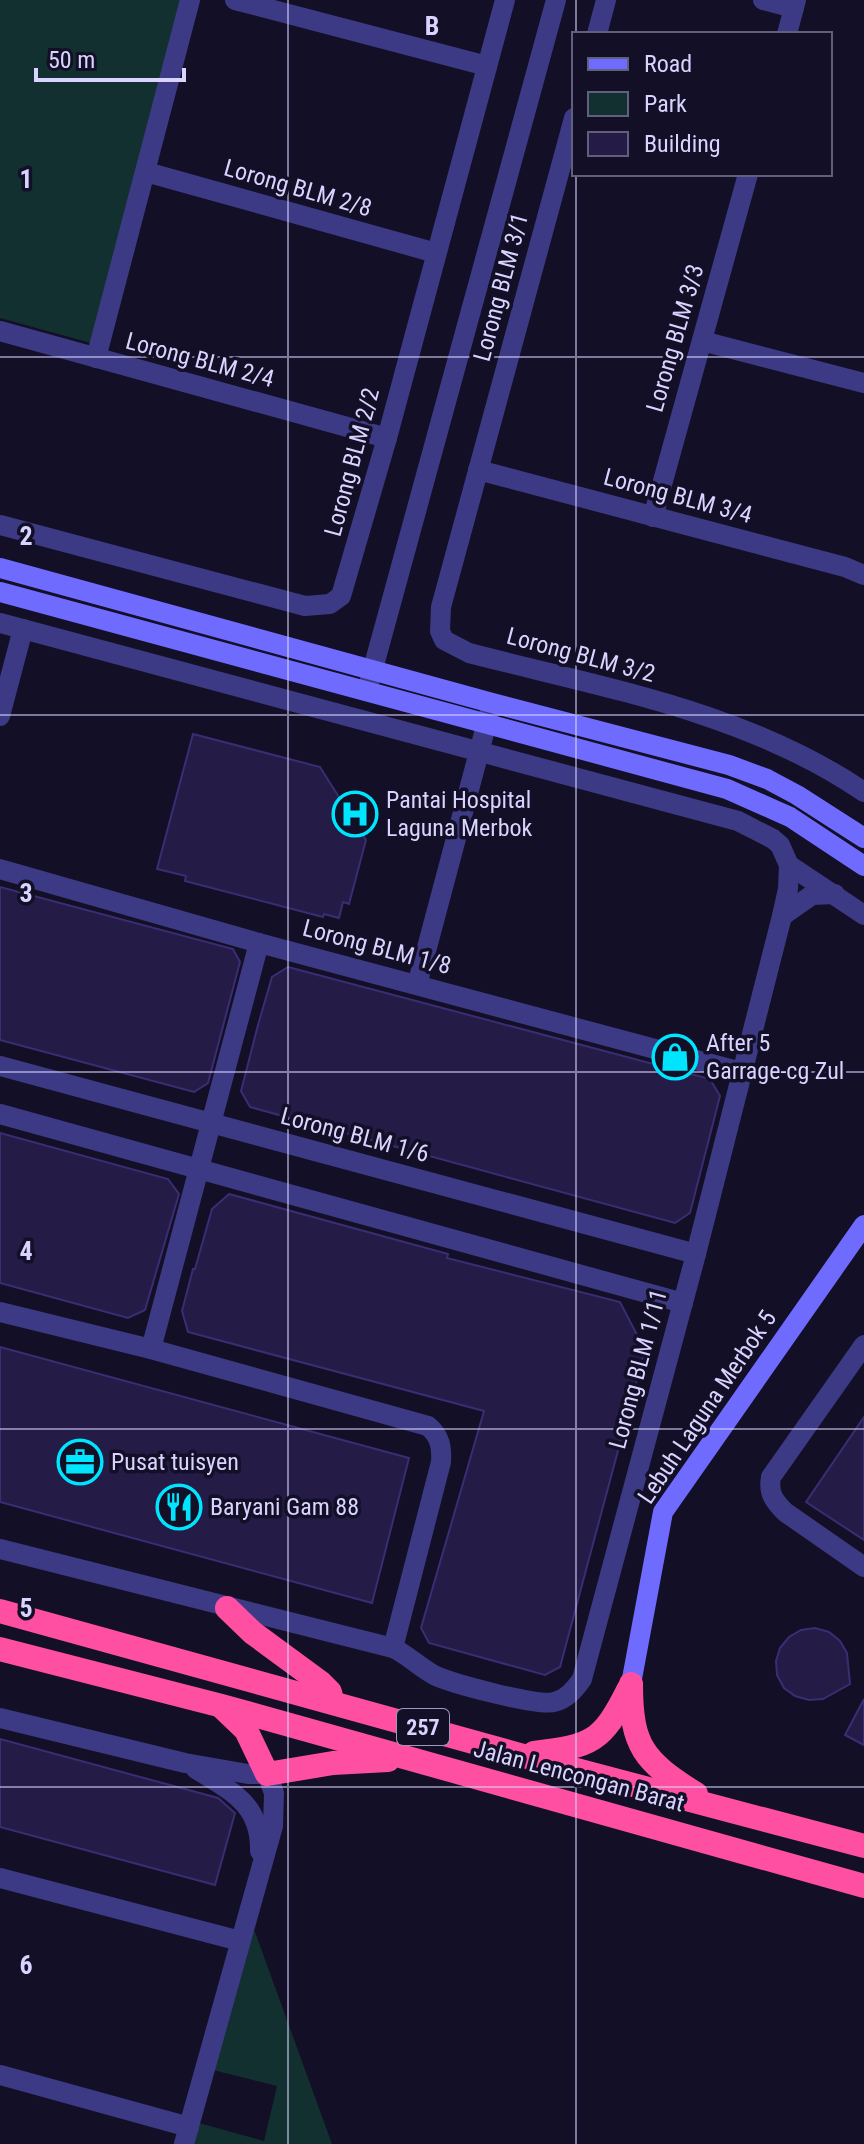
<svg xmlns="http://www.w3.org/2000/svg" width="864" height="2144" viewBox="0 0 864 2144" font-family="'Roboto Condensed',sans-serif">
  <rect width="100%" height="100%" fill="#130f26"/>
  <g fill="#12302f">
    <path d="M0,0H181L91,343L0,318Z"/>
    <path d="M249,1927L255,1932L332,2144H193L199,2123L264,2141L277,2086L213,2070Z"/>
  </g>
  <g fill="#241b47" stroke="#3b2d73" stroke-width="2">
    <path d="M193,734L320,767L366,840L349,904L343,902L339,918L324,914L323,917L185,881L186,876L157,869Z"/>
    <path d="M0,887L233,949L240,962L208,1083L194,1092L0,1040Z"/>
    <path d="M288,967L710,1079L720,1096L690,1213L675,1223L250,1107L241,1091L258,1025L272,977Z"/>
    <path d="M0,1133L168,1179L179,1194L145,1310L128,1318L0,1283Z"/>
    <path d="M229,1194L448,1254L447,1258L620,1302L645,1350L560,1667L545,1675L429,1643L421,1628L484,1411L188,1332L182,1311L193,1269H195L212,1209Z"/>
    <path d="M0,1347L409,1458L372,1603L0,1502Z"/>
    <path d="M864,1417V1540L806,1502Z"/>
    <path d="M815,1628L829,1632L840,1641L847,1653L850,1684L823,1699L809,1700L795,1696L784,1688L777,1675L776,1661L780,1648L789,1637L801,1630Z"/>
    <path d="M864,1699V1745L845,1735Z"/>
    <path d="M0,1739L218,1798L235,1813L215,1885L0,1827Z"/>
  </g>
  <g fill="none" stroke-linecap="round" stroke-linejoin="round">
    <g stroke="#3d3a85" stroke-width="20">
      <path d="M235,0L487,66"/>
      <path d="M763,0L794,8"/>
      <path d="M597,34L606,0"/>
      <path d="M787,34L796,0"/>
      <path d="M574,118L441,607L440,631L444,640L469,653C604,688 747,712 864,792"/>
      <path d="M146,172L436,253"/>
      <path d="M0,331L387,438"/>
      <path d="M702,341L864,383"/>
      <path d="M96,358L190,0"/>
      <path d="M478,470L845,567L864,575"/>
      <path d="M653,517L748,174"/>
      <path d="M0,525L305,606L330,604L341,596L387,438L505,0"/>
      <path d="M0,623L738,821L773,839L780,845L789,865L864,915"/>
      <path d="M368,687L556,0"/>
      <path d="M0,716L23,629"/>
      <path d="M0,869L259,943L741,1072"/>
      <path d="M782,916L812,895L835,894"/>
      <path d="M417,985L491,707"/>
      <path d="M0,1066L696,1254"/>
      <path d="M0,1114L683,1303"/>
      <path d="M0,1312L151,1349L428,1426C440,1436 442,1447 441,1462L393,1648"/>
      <path d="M864,1345L771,1477C768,1493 774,1501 785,1512L864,1567"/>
      <path d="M151,1349L259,943"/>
      <path d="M0,1549L393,1648C408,1655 419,1667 434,1675C450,1683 539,1707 554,1702C567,1699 575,1689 582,1679L696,1254L782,916L788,889L789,865"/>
      <path d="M0,1718L185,1763L248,1774H267L274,1793L273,1826L184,2144"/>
      <path d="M196,1769C231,1791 261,1804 260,1851"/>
      <path d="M0,1878L240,1941"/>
      <path d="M0,2075L189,2127"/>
    </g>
    <g stroke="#6f6bff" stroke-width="20">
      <path d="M0,568L492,703L729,765L767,779L797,795L864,838"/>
      <path d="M0,592L727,789L790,817L864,866"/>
      <path d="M631,1684L663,1512L864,1225"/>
    </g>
    <g stroke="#ff4fa3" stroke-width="24">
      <path d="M227,1608L253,1633L321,1683L330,1692L332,1701"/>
      <path d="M0,1611L520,1755L864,1846"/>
      <path d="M0,1649L222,1706L864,1886"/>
      <path d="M631,1684C631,1747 644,1761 696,1794"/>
      <path d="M223,1708L246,1730L267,1774L333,1763L388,1760"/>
      <path d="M534,1753C592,1746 602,1742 628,1690"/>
    </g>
  </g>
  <path fill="none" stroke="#d9d4ff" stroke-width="2" stroke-opacity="0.55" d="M288,0V2144M576,0V34M576,174V2144M0,357H864M0,715H864M0,1072H864M0,1429H864M0,1787H864"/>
  <defs>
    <g id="hospital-ring" transform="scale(2.3)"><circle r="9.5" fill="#130f26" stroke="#00e5ff" stroke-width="1.5"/><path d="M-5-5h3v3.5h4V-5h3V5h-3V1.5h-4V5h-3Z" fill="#00e5ff"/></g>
    <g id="shop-ring" transform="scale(2.3)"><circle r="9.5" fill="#130f26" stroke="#00e5ff" stroke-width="1.5"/><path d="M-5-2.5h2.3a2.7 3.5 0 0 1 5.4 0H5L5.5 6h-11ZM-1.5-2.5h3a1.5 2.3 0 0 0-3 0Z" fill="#00e5ff"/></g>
    <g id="office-ring" transform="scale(2.3)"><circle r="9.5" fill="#130f26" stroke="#00e5ff" stroke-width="1.5"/><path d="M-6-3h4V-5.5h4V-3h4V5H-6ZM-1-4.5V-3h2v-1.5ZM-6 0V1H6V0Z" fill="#00e5ff"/></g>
    <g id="restaurant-ring" transform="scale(2.3)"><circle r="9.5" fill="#130f26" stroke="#00e5ff" stroke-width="1.5"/><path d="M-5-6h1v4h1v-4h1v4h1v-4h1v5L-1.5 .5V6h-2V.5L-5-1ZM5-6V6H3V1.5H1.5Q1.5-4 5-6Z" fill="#00e5ff"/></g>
  </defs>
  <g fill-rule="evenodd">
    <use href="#hospital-ring" x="355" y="814"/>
    <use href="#shop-ring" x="675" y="1057"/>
    <use href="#office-ring" x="80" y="1462"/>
    <use href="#restaurant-ring" x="179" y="1507"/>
  </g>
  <g text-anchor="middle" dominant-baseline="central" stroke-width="7" stroke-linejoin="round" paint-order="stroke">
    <rect fill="#130f26" stroke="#9e99be" stroke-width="2" x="397" y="1709" width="52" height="36" rx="6"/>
    <g font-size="22" font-weight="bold" fill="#d9d4ff">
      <text x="423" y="1727">257</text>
    </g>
    <g font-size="24" fill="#d9d4ff" stroke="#130f26">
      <text transform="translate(298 188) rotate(16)">Lorong BLM 2/8</text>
      <text transform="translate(501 287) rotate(-75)">Lorong BLM 3/1</text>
      <text transform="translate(675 338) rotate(-74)">Lorong BLM 3/3</text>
      <text transform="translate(200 360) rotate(15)">Lorong BLM 2/4</text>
      <text transform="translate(352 462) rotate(-75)">Lorong BLM 2/2</text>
      <text transform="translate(678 496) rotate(15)">Lorong BLM 3/4</text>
      <text transform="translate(581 655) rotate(15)">Lorong BLM 3/2</text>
      <text transform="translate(377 947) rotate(15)">Lorong BLM 1/8</text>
      <text transform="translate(355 1135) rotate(15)">Lorong BLM 1/6</text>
      <text transform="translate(638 1369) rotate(-75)">Lorong BLM 1/11</text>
      <text transform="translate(707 1407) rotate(-56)">Lebuh Laguna Merbok 5</text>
      <text transform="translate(579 1776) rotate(15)">Jalan Lencongan Barat</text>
    </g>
    <g font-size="24" fill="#d9d4ff" stroke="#130f26" text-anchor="start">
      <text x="386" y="800">Pantai Hospital<tspan x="386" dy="28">Laguna Merbok</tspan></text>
      <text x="706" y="1043">After 5<tspan x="706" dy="28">Garrage-cg Zul</tspan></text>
      <text x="111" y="1462">Pusat tuisyen</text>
      <text x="210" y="1507">Baryani Gam 88</text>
    </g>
  </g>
  <g font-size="26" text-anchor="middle" font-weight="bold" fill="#d9d4ff" stroke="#130f26" stroke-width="7" stroke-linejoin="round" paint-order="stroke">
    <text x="432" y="35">B</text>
    <text x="26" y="188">1</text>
    <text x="26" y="545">2</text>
    <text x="26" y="902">3</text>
    <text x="26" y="1260">4</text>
    <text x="26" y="1617">5</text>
    <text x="26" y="1974">6</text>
  </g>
  <rect x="572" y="32" width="260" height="144" fill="#130f26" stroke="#625e7d" stroke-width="2"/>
  <rect x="588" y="58" width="40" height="12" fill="#6f6bff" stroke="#625e7d" stroke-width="2"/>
  <text x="644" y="72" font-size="24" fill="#d9d4ff">Road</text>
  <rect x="588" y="92" width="40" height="24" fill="#12302f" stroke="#625e7d" stroke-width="2"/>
  <text x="644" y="112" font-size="24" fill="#d9d4ff">Park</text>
  <rect x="588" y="132" width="40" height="24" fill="#241b47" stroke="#625e7d" stroke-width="2"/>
  <text x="644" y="152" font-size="24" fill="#d9d4ff">Building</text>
  <path d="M36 68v12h148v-12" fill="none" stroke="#d9d4ff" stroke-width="4"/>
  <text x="48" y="68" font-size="24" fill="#d9d4ff" stroke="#130f26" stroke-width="6" paint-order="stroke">50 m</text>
</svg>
